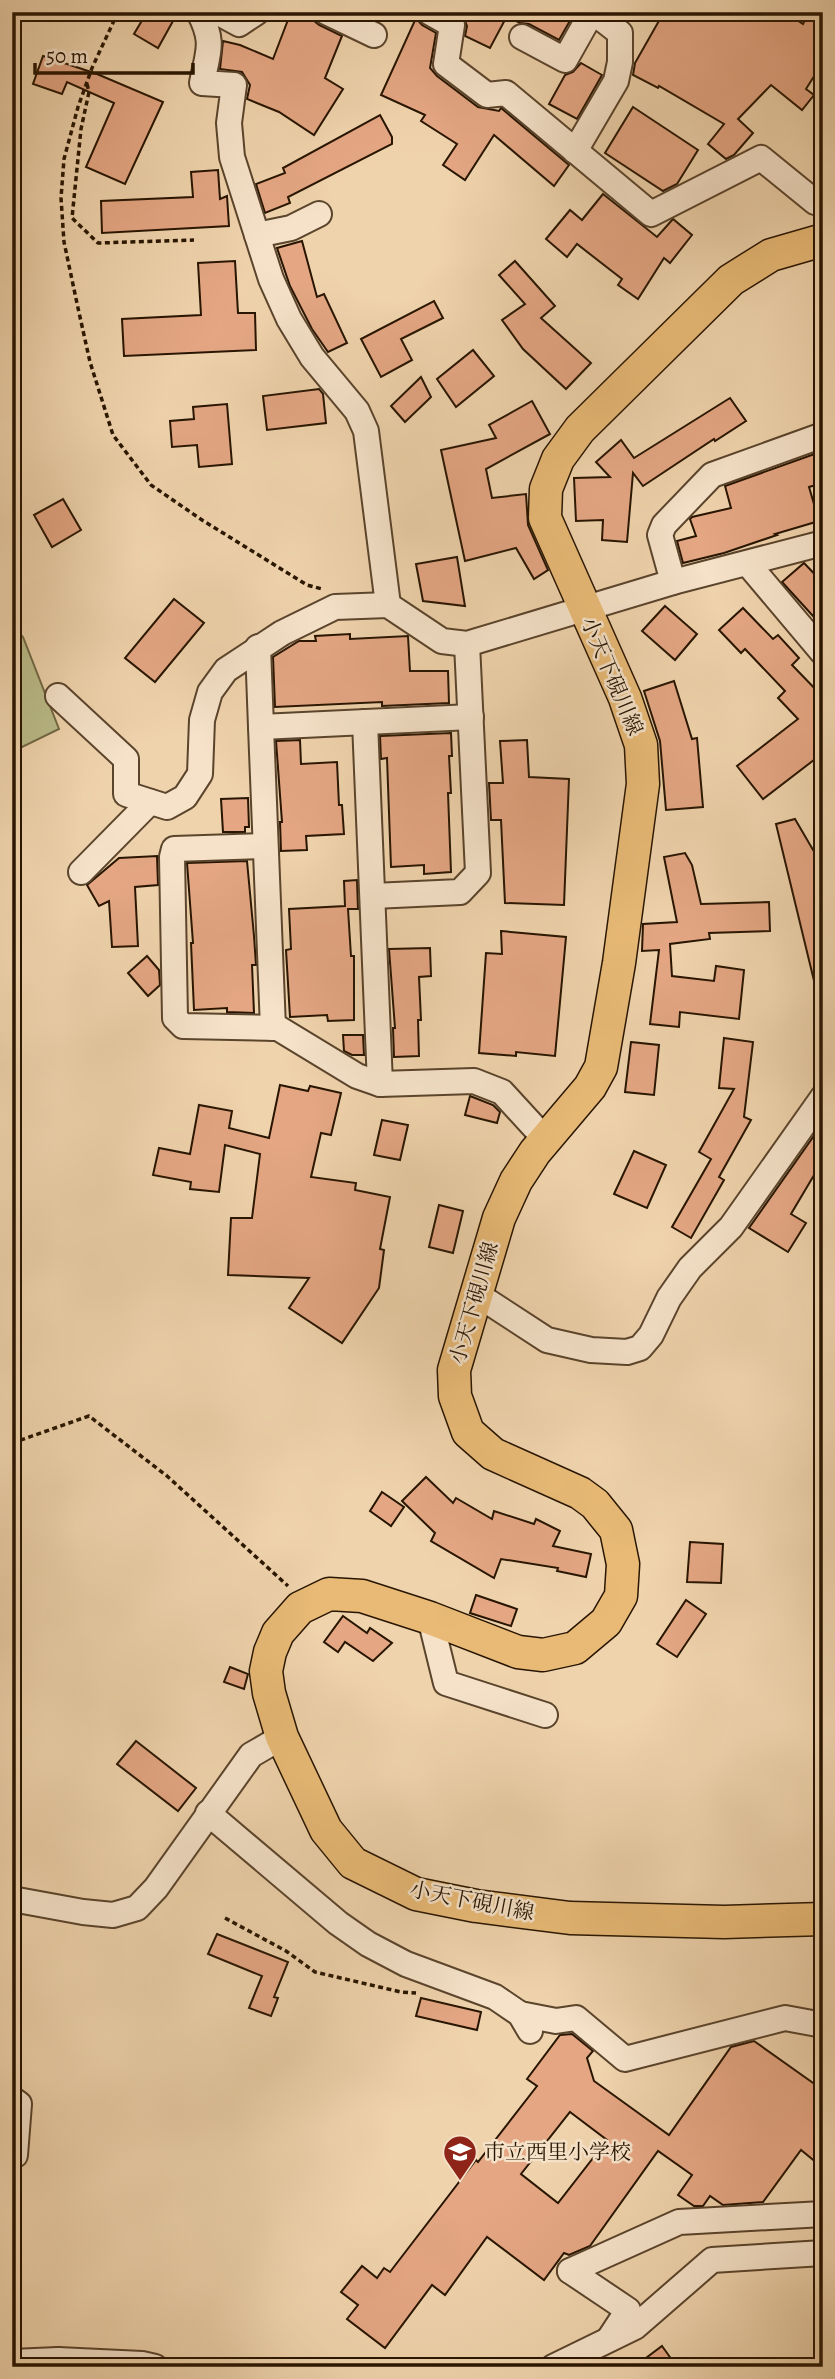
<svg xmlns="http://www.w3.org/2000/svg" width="835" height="2379" viewBox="0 0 835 2379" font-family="Alegreya,'Noto Serif JP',serif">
  <rect width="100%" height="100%" fill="#efd3ac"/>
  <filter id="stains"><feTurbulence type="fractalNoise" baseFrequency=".00286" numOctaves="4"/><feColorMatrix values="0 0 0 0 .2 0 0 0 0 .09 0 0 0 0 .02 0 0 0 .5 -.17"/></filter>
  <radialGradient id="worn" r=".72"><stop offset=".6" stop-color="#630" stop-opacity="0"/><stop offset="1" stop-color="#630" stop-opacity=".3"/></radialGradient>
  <path fill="#babc89" stroke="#716845" stroke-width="2" d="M12,626L23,637L59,729L12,752Z"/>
  <g fill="#e4a683" stroke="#281501" stroke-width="2" fill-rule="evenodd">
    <path d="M147,12H178L158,48L134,34Z"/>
    <path d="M291,12H311L313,20L319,25L342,36L325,78L343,89L314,135L279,112L247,99L250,85L242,72L220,69L223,41L240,45L273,59Z"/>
    <path d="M465,12H575L559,40L529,24L520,23L507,16L490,48L465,36L467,26L463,16Z"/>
    <path d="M664,12H785L803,24L809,12H823V62L806,89L814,95L802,110L771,85L738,119L753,133L734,155L726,159L708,144L724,124L659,86L658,88L633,75L635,63Z"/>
    <path d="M416,18L422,25L436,33L430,68L437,76L478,107L499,111L501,108L569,165L554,186L494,135L465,180L443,165L457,144L421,121L425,115L381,95Z"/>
    <path d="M43,56L97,74L163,102L125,184L86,167L114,103L67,82L62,94L33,84Z"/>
    <path d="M581,63L602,75L577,119L549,104L565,75L573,72Z"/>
    <path d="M633,107L698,150L677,184L663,191L605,153Z"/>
    <path d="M380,115L392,137V144L288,197L290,203L265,213L256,184L285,173L283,168Z"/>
    <path d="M218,170L220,199L227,196L229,226L102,233L101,201L193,197L191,172Z"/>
    <path d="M603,194L657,237L673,219L692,235L670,263L664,258L638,299L618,285L622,279L577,244L567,257L546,239L570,210L582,220Z"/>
    <path d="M302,241L317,297L324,294L347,343L328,352L312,329L290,286L277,248Z"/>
    <path d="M235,261L238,313H255L256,350L124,356L122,319L201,315L198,263Z"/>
    <path d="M515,261L555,306L541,318L591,363L566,389L523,349L502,320L525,304L499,275Z"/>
    <path d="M434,301L443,318L401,339L412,360L381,377L361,339Z"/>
    <path d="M473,350L494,376L456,407L437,379Z"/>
    <path d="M421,377L431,397L405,422L391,406Z"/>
    <path d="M319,389L323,394L326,423L267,430L263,396Z"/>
    <path d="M730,398L746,421L715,441L714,439L643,486L633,473L627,542L602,540L603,520L576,521L574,478L610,477L596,462L621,440L634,458Z"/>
    <path d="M532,401L550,434L486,469L492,498L526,494L528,525L548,570L534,579L516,548L465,561L441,450L496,438L489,425Z"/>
    <path d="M227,404L232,464L199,467L197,445L172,447L170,421L194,419L193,407Z"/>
    <path d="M823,451V483L809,487L819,521L775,534L777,535L724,553L683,563L677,541L696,536L690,519L692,517L731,508L725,486Z"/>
    <path d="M63,499L81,530L52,547L34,515Z"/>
    <path d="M457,557L465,606L423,601L416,564Z"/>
    <path d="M804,563L823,583V627L782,582Z"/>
    <path d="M174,599L204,623L155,682L125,658Z"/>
    <path d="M665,606L697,634L675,660L642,631Z"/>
    <path d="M743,608L773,639L778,635L799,658L792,665L823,697V753L763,799L737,766L798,719L778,698L785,691L745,649L741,653L719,630Z"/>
    <path d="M350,634V639L408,636L410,671H448L449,703L382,706V702L275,707L273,657L299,641H316L315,636Z"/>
    <path d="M674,681L692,739L697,738L703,807L666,810L660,741L644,691Z"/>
    <path d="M451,733L452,756H449L451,793H448L451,872L424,874V865L391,867L387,758L381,759L380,736Z"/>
    <path d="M300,740L301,764L337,762L339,805H342L344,834L306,836L307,850L281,851L280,822H282L276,741Z"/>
    <path d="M527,740L529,777L569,779L564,905L505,903L501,820H491L489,783H503L500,741Z"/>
    <path d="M248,798L249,827H245V832H223L221,799Z"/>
    <path d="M795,819L823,867V989H816L776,824Z"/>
    <path d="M685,853L692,865L701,904L769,902L770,931L709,933L710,939L670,944L672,976L714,981L716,966L744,970L739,1019L680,1012L679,1027L650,1024L659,950L642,951L643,924L677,922L664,857Z"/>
    <path d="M157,856L158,885L135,887L138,946L112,947L109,901L99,906L87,885L119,858Z"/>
    <path d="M247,861L254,936L256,965H252L254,1013L227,1012V1008L194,1010L191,943H193L187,863Z"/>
    <path d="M357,880L358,909H348L351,956H354V1020L328,1021L327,1015L290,1017L286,950L291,949L289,909L345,906L344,881Z"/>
    <path d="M501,931L566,937L555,1056L516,1052V1056L479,1053L486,953L502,954Z"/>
    <path d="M430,948L431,976L419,977L421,1020H418L419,1056L394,1057L393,1028H395L389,949Z"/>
    <path d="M147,956L159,970L160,985L148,996L128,973Z"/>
    <path d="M343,1035H363L364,1055H352L344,1051Z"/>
    <path d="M724,1038L753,1042L744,1117L751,1120L719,1177L724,1180L691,1238L672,1227L711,1159L699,1152L734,1089L719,1088Z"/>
    <path d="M631,1042L659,1045L654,1095L625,1092Z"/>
    <path d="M280,1085L308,1091L310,1086L341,1093L331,1135L321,1133L311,1177L356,1183L355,1190L390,1197L380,1249L384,1250L379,1288L342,1343L289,1308L309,1278L228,1275L231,1218H252L260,1154L225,1145L219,1192L190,1189L191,1182L153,1175L159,1148L190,1154L199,1105L232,1111L229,1128L269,1138Z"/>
    <path d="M470,1096L493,1105L500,1112L497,1123L465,1115Z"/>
    <path d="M382,1120L408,1125L400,1160L374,1155Z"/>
    <path d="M823,1123V1160L791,1214L806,1223L788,1252L749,1228Z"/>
    <path d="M634,1151L666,1165L647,1208L614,1194Z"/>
    <path d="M439,1205L463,1211L453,1253L429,1247Z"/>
    <path d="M426,1477L453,1503L456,1498L492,1519L494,1511L534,1524L536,1519L560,1531L553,1546L591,1554L586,1577L557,1571L558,1568L501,1559L494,1578L431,1541L435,1533L402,1501Z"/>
    <path d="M382,1492L404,1507L391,1526L370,1511Z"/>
    <path d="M690,1542L723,1544L721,1583L687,1582Z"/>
    <path d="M476,1595L517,1609L511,1626L470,1613Z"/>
    <path d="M686,1600L706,1614L677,1657L657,1644Z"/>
    <path d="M343,1616L367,1633L370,1628L392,1643L373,1661L345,1642L338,1652L324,1642Z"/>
    <path d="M230,1667L248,1674L244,1689L224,1682Z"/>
    <path d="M136,1741L196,1788L178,1811L117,1764Z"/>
    <path d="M217,1934L288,1962L274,1997L278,1998L271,2016L249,2008L262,1976L208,1954Z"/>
    <path d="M421,1998L481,2012L477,2030L416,2016Z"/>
    <path d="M572,2034L593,2051L587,2058L594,2081L669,2135L731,2047L754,2041L823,2090V2168L801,2150L763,2202L723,2205L710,2196L703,2206H694L678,2195L692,2175L658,2151L590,2246L569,2255L564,2253L544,2280L487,2237L445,2295L432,2285L385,2348L347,2319L358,2305L341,2292L362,2266L377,2278L384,2268L390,2272L476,2160L478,2162L537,2086L527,2079L560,2035ZM570,2112L607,2140L558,2203L521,2174Z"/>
    <path d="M662,2346L677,2367H634Z"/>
  </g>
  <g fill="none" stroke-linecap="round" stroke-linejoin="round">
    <g stroke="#5a442c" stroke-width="28">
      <g id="minor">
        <path d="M199,12C215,43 208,51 202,83L234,85L229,123L232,157L271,279L289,319L312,357L357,411L366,431L388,605"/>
        <path d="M217,12L239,24L257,12"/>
        <path d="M326,12L374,35"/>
        <path d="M429,12L452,25L446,64L487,95L506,93L651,214L761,158L815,202L823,204"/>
        <path d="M522,37L565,60L592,12"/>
        <path d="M575,151L616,81L620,62V33L593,12"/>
        <path d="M257,235L291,228L319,214"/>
        <path d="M748,564L823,653"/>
        <path d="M673,582L660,535L664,525L712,475L823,435"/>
        <path d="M258,647L261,727L471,717"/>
        <path d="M58,696L126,759V794L167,807L185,797L200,774L202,720L210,692L226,670L282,633L335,607L388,605L442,641L467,644L673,582L823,543"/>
        <path d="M365,722L380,1084"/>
        <path d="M261,727L273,1028"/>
        <path d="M264,846L174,849L172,857L175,1018L183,1026L278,1028L357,1076L380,1084L474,1081L502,1092L546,1140"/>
        <path d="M81,872L150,802"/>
        <path d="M373,896L460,892L478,873L467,644"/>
        <path d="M475,1296L481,1297L547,1340L591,1350L627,1352L640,1348L651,1335L669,1298L690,1268L731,1227L823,1097"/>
        <path d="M430,1618L446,1683L545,1715"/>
        <path d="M208,1813L338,1923L368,1944L406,1964L495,1997L520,2014L530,2031"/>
        <path d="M12,1899L83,1912L113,1915L137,1908L156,1888L251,1755L282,1737"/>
        <path d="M520,2014L556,2021L576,2018L625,2059L785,2018L823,2025"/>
        <path d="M12,2099L19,2104L15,2155L12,2156"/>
        <path d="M570,2271L679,2222L823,2214"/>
        <path d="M570,2271L628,2310L609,2339"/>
        <path d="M58,2360L142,2364L155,2367"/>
        <path d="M12,2362L58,2360L61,2367"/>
        <path d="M553,2367L635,2327L712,2260L823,2253"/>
      </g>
    </g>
    <g stroke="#281501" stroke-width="35">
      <path id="major" d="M823,240L771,255L731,280L580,429L558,459L546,489L545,518L625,698L641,745L643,784L619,963L601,1067L590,1087L535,1152L516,1181L499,1218L454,1370L455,1396L468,1432L493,1454L580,1493L595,1504L616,1530L623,1564L621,1596L606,1622L575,1648L543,1655L518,1652L430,1618L362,1596L329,1594L300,1608L278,1633L270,1652L266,1671L269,1693L282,1737L326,1830L353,1863L416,1894L476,1906L570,1918L724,1922L823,1919"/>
    </g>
    <g stroke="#281501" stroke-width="3.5" stroke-dasharray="5 3.5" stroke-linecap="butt">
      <path d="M118,12L92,68L78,107L64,159L61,198L64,242L78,308L90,362L113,435L151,485L202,520L307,585L322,589"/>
      <path d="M87,84L89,92L81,129L72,218L98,243L194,240"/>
      <path d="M12,1440L18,1441L89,1416L167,1476L288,1586"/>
      <path d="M225,1918L286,1951L315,1972L401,1992L416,1993"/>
    </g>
    <use href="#minor" stroke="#f5e2c9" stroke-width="24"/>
    <use href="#major" stroke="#e8ba76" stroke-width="32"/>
  </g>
  <defs>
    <g id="school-pin" transform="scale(1.75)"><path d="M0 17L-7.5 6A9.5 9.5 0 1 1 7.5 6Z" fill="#8f2418" stroke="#f5e2c9"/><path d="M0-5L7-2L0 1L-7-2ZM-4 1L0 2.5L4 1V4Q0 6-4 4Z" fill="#fff"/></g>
  </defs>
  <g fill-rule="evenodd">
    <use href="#school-pin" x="460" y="2152"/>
  </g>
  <g text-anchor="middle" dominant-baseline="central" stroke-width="5" stroke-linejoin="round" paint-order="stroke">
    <g font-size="21" fill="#281501" stroke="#f5e2c9">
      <text transform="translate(612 676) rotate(67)">小天下硯川線</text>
      <text transform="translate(474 1303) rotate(-74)">小天下硯川線</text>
      <text transform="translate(472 1901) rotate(11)">小天下硯川線</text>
    </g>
    <g font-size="21" fill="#281501" stroke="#f5e2c9" text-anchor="start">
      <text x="484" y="2152">市立西里小学校</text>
    </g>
  </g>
  <rect width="835" height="2379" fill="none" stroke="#efd3ac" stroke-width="42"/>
  <rect x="14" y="14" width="807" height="2351" fill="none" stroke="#281501" stroke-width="3.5"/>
  <rect x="21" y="21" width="793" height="2337" fill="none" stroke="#281501" stroke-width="2"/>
  <path d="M35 63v10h158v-10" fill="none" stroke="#281501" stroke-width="3.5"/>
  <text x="46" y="63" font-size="21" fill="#281501" stroke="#f5e2c9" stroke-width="5" paint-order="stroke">50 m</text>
  <rect width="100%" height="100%" filter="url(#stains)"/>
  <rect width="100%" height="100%" fill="url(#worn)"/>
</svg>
